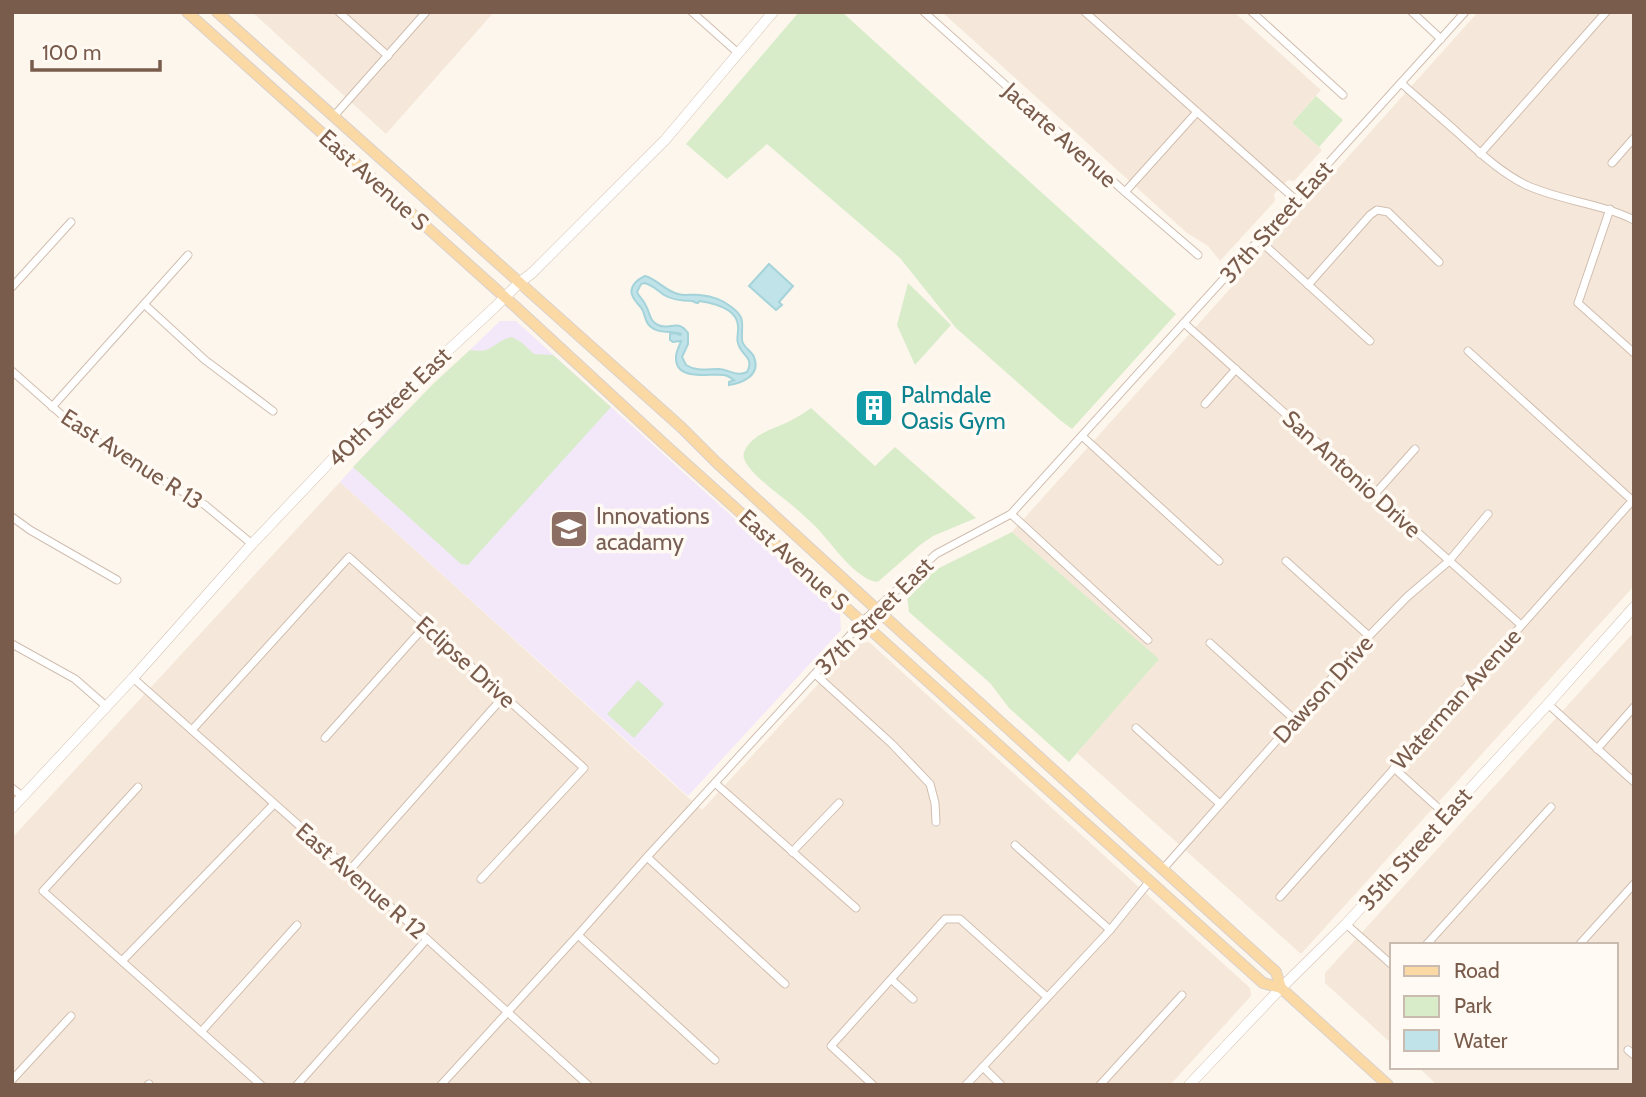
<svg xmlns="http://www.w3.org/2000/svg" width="1646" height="1097" viewBox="0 0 1646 1097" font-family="Cabin,sans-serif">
  <rect width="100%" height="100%" fill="#fdf6ec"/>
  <g fill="#f5e8da">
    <path d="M252,12H494L386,134Z"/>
    <path d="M942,12H1234L1321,90L1292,123L1322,150L1294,181L1288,180L1274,194L1275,201L1220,261L1208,246L1187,233Z"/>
    <path d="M1478,12H1634V586L1301,954L1077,753L1158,659L1012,532Z"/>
    <path d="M340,482L702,810L855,644L869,642L1250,988L1251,996L1170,1085H12V838Z"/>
    <path d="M1634,632V1085H1437L1418,1067H1616V945H1392V1044L1325,983V973Z"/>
  </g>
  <path fill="#f3e8fa" d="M500,321H516L840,614L841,630L688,796L340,482L390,427Z"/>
  <g fill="#d8ecc9">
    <path d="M799,12H842L1176,314L1072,429L1060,420L956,328L900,258L767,144L727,179L686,144Z"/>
    <path d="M1316,96L1343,120L1319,147L1292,123Z"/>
    <path d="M908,283L951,325L915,365L897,325Z"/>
    <path d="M512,337L521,342L534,354L553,355L611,407L468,565L461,564L353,467L434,383L470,350C495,354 492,341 512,337Z"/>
    <path d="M811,408L875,466L895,447L976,518L933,536L920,545L879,581L876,582C854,577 832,544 817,528C809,520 801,513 793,506C782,496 738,467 744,452C752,434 773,429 788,422C796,418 804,413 811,408Z"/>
    <path d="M1012,532L1159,659L1069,762L1009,708L990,683L909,612L907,596L931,572Z"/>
    <path d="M638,680L664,704L634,738L607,714Z"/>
  </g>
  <g fill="#bfe3e8" stroke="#a5d3da" stroke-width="2" fill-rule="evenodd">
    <path d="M769,264L793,286L779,302L782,305L776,310L749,286Z"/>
    <path d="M645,276C657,279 665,291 678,294C685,296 692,294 700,295C710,296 722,300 730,306C747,318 741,323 742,340C743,348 751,350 754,357C761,375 743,383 729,385V382L734,380C729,377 729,376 724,375C710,373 675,382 676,357C676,351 680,345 681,341L673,342L670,340V334L675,333L680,335L681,334C672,330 663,334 654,329C646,325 646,319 643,311C641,306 635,302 633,297C628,288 636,280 645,276ZM644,283C653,285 657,290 664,295C672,300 684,301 693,301L694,302L698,303L699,301C713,303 737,308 738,326C739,332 736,338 738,343C741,356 755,357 747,372C737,377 730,370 719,369C707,369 697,372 686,365L682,357L688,344V333C677,318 670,331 658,325C649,321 650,312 646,306C644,300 639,297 637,292L641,284Z"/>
  </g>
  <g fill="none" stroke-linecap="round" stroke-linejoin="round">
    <g stroke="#d1beb0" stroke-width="9">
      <g id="street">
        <path d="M339,12L388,56"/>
        <path d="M692,12L738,53"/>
        <path d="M924,12L1125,192L1198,255"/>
        <path d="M1085,12L1296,200"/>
        <path d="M1252,12L1343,95"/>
        <path d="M1412,12L1441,39"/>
        <path d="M1401,83C1420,100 1439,116 1458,133C1479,152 1500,172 1526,185C1561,201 1600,203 1634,220"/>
        <path d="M334,116L426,12"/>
        <path d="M1480,154L1606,12"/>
        <path d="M1612,163L1634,138"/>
        <path d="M1125,192L1197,112"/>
        <path d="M1610,209L1578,303L1634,353"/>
        <path d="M1259,240L1370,341"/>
        <path d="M1308,285L1370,215L1377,210L1388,212L1439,262"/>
        <path d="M12,287L71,222"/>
        <path d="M144,304L205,360L273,411"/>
        <path d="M1184,323L1521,625"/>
        <path d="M1468,351L1634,502"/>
        <path d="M12,371L80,431L205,505L252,544"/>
        <path d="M1205,404L1236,369"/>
        <path d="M52,407L188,255"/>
        <path d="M1082,436L1219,561"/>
        <path d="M1374,495L1415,449"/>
        <path d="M1011,514L1148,640"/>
        <path d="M12,517L30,530L117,580"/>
        <path d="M1286,561L1369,636"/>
        <path d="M1210,643L1295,720"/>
        <path d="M12,644L75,679L107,707"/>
        <path d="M815,674L892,744L930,784L935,803L936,822"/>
        <path d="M133,678L427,939L588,1085"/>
        <path d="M1548,704L1634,782"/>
        <path d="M1136,728L1220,804"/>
        <path d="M192,730L349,557L584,768L481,879"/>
        <path d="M325,738L425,626"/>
        <path d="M1597,749L1634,707"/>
        <path d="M1394,768L1446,815"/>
        <path d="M715,783L856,908"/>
        <path d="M138,787L43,891L261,1085"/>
        <path d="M12,788L23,797"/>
        <path d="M1015,845L1110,930"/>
        <path d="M792,852L839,803"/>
        <path d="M647,857L785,984"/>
        <path d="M1163,869L1369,636L1407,597L1449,561L1488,514"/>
        <path d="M349,871L504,696"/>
        <path d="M1280,897L1632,501"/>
        <path d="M1346,924L1392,965"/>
        <path d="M578,935L715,1060"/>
        <path d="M1426,945L1551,807"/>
        <path d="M1579,945L1634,884"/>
        <path d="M122,961L273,805"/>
        <path d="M892,980L913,999"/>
        <path d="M201,1032L297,925"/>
        <path d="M1628,1050L1634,1055"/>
        <path d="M983,1067L1001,1085"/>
        <path d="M12,1080L71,1016"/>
        <path d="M148,1085L149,1084"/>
        <path d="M297,1085L427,939"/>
        <path d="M441,1085L578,935L647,857L863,621L936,554L1011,514L1465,12"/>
        <path d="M873,1085L831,1046L945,919H960L1047,997"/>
        <path d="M966,1085L1110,930L1149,882"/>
        <path d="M1100,1085L1182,995"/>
      </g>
    </g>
    <g stroke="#d6c0b0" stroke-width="11">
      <g id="secondary">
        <path d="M12,808L133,678L252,544L345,446L494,308L520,282L532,273L665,140L773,12"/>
        <path d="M1189,1085L1281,988L1346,924L1548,704L1634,607"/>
      </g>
    </g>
    <g stroke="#dad1cd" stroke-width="12">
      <g id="primary">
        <path d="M187,12L518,309L663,443L1263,983L1281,988L1388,1085"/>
        <path d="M217,12L681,427L716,462L885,617L1276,972L1281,988"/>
      </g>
    </g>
    <use href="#street" stroke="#fff" stroke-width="7"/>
    <use href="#secondary" stroke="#fff" stroke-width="10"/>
    <use href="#primary" stroke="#fbd9a5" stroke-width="10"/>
  </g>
  <defs>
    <g id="building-square" transform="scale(2.0125)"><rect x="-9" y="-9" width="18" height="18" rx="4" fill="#0f9aa8" stroke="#fffaf3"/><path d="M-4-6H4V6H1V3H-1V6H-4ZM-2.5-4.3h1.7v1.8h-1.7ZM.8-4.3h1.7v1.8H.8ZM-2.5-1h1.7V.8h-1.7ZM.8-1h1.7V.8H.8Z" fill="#fff"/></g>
    <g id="school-square" transform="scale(2.0125)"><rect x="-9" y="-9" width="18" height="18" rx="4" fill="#8d6e63" stroke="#fffaf3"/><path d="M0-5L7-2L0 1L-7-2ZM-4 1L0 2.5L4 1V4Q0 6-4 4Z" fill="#fff"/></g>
  </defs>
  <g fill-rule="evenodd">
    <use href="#building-square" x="874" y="408"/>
    <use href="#school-square" x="569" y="529"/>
  </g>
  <g text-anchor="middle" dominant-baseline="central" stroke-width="7" stroke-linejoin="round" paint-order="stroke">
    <g font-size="23" fill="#7a5c4d" stroke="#fffaf3">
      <text transform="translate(1060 135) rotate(42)">Jacarte Avenue</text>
      <text transform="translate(374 180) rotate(42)">East Avenue S</text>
      <text transform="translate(1276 222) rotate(-48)">37th Street East</text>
      <text transform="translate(389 407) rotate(-44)">40th Street East</text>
      <text transform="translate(132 459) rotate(33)">East Avenue R 13</text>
      <text transform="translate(1352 474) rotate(42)">San Antonio Drive</text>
      <text transform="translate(794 560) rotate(42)">East Avenue S</text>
      <text transform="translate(874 616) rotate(-45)">37th Street East</text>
      <text transform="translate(466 662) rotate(42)">Eclipse Drive</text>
      <text transform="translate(1323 689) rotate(-48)">Dawson Drive</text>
      <text transform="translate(1456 699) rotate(-48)">Waterman Avenue</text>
      <text transform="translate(1415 849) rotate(-48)">35th Street East</text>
      <text transform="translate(361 881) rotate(41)">East Avenue R 12</text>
    </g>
    <g font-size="23" fill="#0d838f" stroke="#fffaf3" text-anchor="start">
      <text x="901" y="395">Palmdale<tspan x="901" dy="26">Oasis Gym</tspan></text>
    </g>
    <g font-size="23" fill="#785e54" stroke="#fffaf3" text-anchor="start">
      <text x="596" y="516">Innovations<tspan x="596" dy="26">acadamy</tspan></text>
    </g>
  </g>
  <rect width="1646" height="1097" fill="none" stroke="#7a5c4d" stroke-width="28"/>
  <rect x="1390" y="943" width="228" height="126" fill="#fffaf3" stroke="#cabbb1" stroke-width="2"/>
  <rect x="1404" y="966" width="35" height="10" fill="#fbd9a5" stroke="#cabbb1" stroke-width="2"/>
  <text x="1454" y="978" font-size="21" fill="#7a5c4d">Road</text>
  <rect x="1404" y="996" width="35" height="21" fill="#d8ecc9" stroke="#cabbb1" stroke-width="2"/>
  <text x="1454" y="1013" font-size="21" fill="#7a5c4d">Park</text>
  <rect x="1404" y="1030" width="35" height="21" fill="#bfe3e8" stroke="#cabbb1" stroke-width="2"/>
  <text x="1454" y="1048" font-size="21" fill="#7a5c4d">Water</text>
  <path d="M32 60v10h128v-10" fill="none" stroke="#7a5c4d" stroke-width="3.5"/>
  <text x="42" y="60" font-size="21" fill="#7a5c4d" stroke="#fffaf3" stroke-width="5" paint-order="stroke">100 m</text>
</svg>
